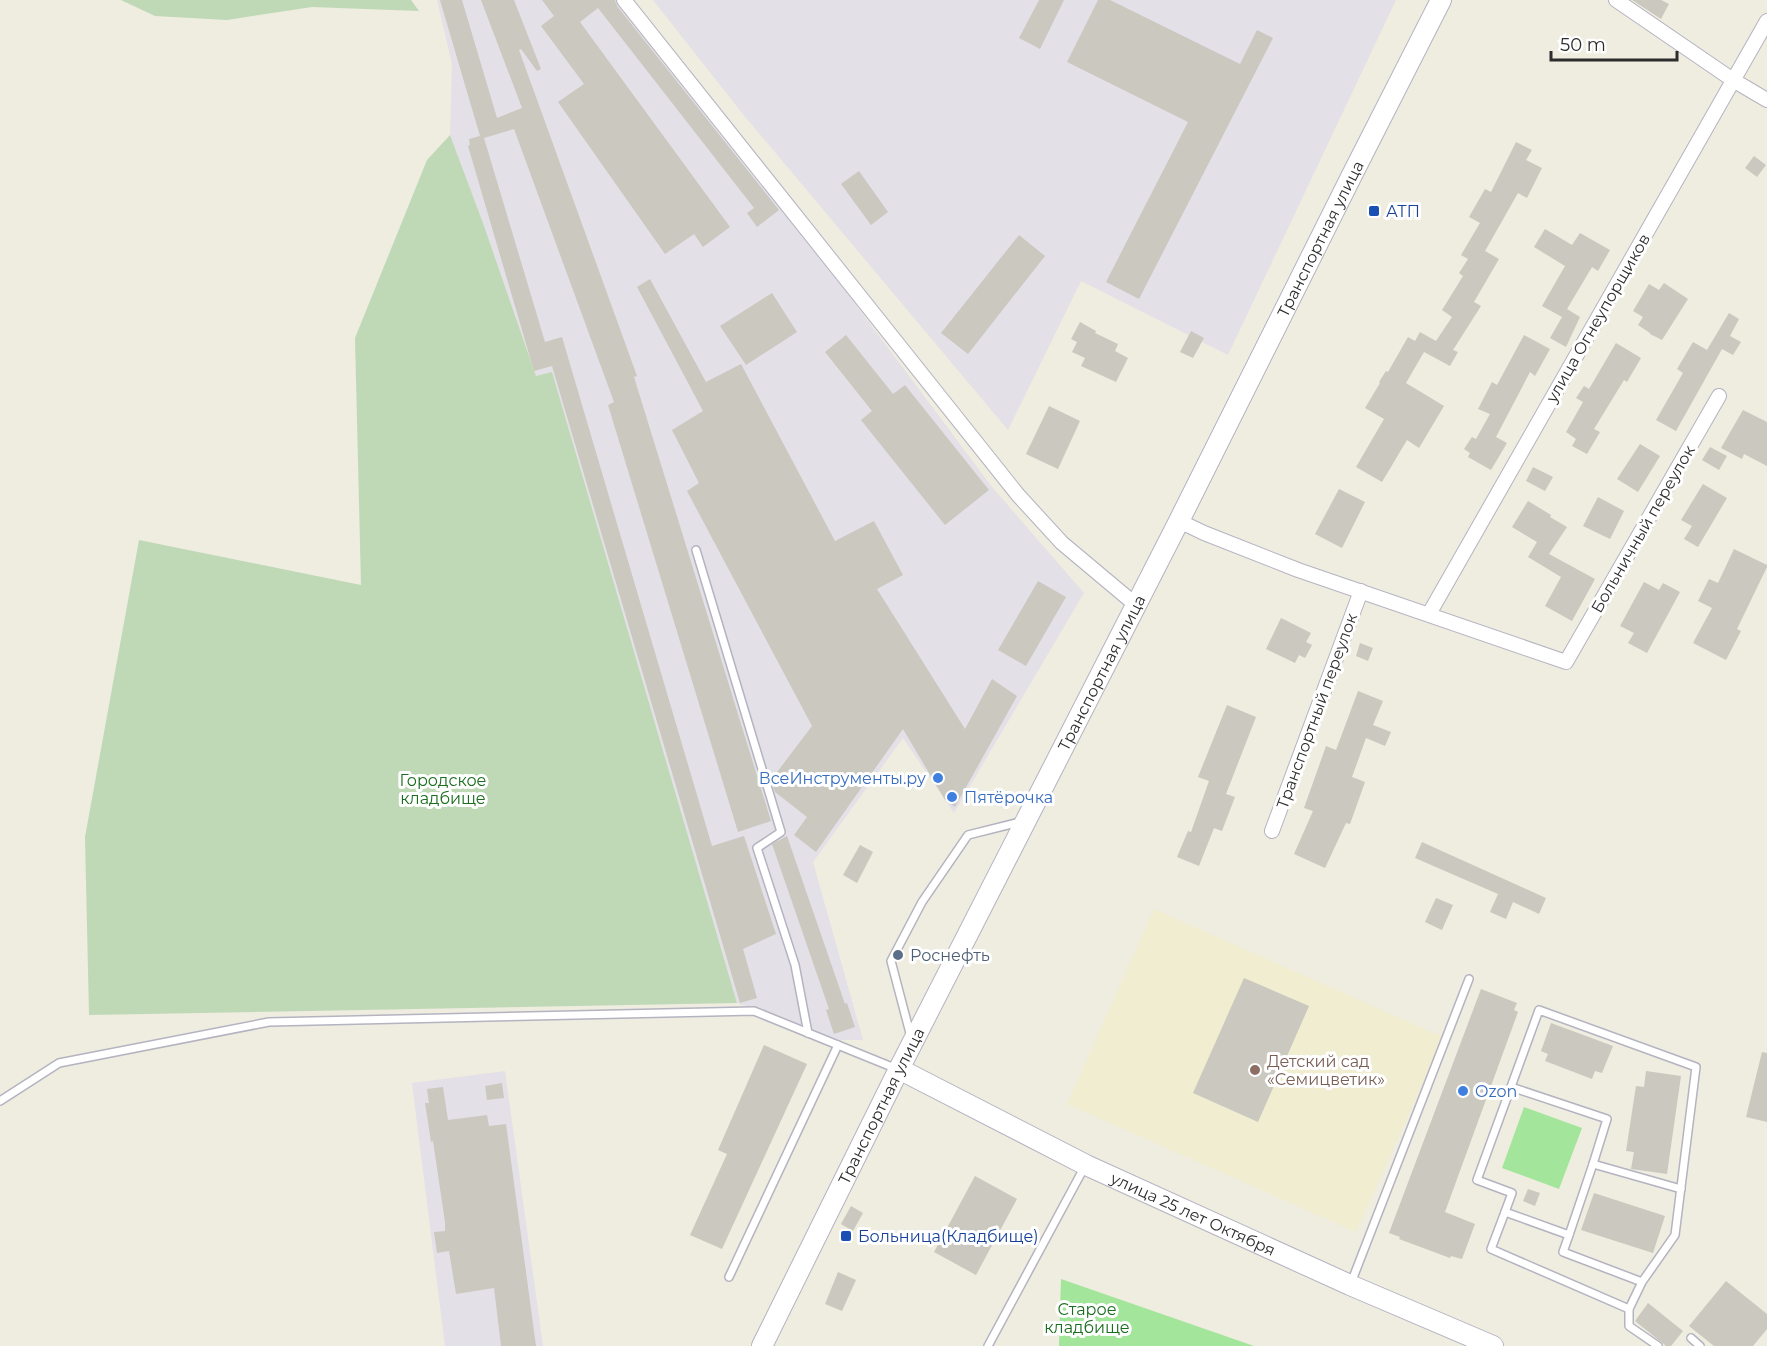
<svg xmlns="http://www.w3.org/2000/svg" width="1767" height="1346" viewBox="0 0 1767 1346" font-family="Montserrat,sans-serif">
  <rect width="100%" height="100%" fill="#efece0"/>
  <g fill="#e4e0e7">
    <path d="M437,0H628L992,487L1084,593L954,813L903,738L813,862L863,1040H839L737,1003L552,373L536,376L483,223L450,135L452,64Z"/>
    <path d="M653,0H1396L1228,355L1081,281L1008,430L742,113Z"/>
    <path d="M505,1071L543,1346H445L412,1083Z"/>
  </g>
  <path fill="#f0edd0" d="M1154,909L1443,1037L1356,1232L1067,1104Z"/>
  <g fill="#a4e59c">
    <path d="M1524,1107L1582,1128L1559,1189L1502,1168Z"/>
    <path d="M1061,1279L1254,1346H1059Z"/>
  </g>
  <g fill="#bfd9b7">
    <path d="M121,0H411L419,11L312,7L227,20L155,16Z"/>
    <path d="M450,135L483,223L536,376L552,372L737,1003L89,1015L85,837L139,540L361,585L355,338L427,160Z"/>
  </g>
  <g fill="#cac8bf">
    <path d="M440,0H462L497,118L522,108L481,0H514L541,69L537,71L521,49L519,50L637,376L634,377L771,821L738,832L608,405L614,402L514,129L484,138L545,342L562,337L712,846L744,836L776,934L743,949L757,998L740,1003L552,366L534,371L468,146L470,145L469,139L480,136Z"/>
    <path d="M542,0H615L617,6L779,210L757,227L747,213L754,208L598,8L580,22L730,227L703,247L694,234L665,254L558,102L584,84L541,26L554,16Z"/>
    <path d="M1039,0H1064L1040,49L1019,38Z"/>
    <path d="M1098,0H1110L1240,64L1257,30L1273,38L1139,299L1106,282L1188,122L1067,62Z"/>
    <path d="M1632,0H1661L1669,4L1661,19Z"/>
    <path d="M1516,142L1532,150L1526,160L1542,168L1527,198L1518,193L1485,251L1499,259L1474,302L1481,306L1453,350L1458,352L1450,366L1424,352L1406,383L1444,406L1419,448L1407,440L1382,482L1356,467L1384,419L1365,408L1380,383L1379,382L1386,371L1388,372L1408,337L1415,341L1420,332L1436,341L1452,317L1442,310L1463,276L1459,273L1468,259L1461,255L1480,223L1469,217L1485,189L1491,192Z"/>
    <path d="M1754,156L1766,165L1757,177L1745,168Z"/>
    <path d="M859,171L888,212L871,225L841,184Z"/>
    <path d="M1545,229L1572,245L1580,233L1610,250L1598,271L1592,267L1567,309L1580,317L1566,347L1550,338L1562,317L1542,306L1565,266L1534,247Z"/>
    <path d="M1019,235L1045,256L968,354L941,333Z"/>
    <path d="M650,279L706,382L741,364L835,541L874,521L903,575L877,589L965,729L992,679L1017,696L955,807L945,800L903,729L816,852L794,835L807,817L775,792L771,780L812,726L687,491L699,483L672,430L703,411L637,287Z"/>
    <path d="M1664,283L1688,299L1662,340L1650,334V333L1638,325L1643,317L1633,311L1649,284L1659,290Z"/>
    <path d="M772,293L797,332L746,365L720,326Z"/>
    <path d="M1729,313L1739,319L1730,336L1741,342L1733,355L1722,349L1676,431L1656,420L1683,373L1677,369L1693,342L1707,350Z"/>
    <path d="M1080,322L1096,331L1095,333L1118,344L1115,351L1128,358L1116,382L1081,366L1085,358L1072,352L1077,342L1071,339Z"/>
    <path d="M1191,331L1204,338L1193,358L1180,352Z"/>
    <path d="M846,335L893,394L905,385L989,490L945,525L861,420L872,411L825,352Z"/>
    <path d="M1524,335L1550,349L1535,376L1530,372L1496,437L1507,443L1491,470L1468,457L1470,453L1464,449L1472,437L1476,439L1490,414L1478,409L1492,382L1497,385Z"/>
    <path d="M1616,343L1641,358L1627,382L1624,380L1594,429L1600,432L1587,454L1572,446L1576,439L1566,432L1583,402L1576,398L1584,386L1589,389Z"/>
    <path d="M1049,406L1080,421L1058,469L1026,454Z"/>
    <path d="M1743,410L1767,422V466L1744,454L1742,459L1721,448Z"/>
    <path d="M1640,444L1660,456L1638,492L1617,479Z"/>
    <path d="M1710,447L1727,456L1719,470L1702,460Z"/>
    <path d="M1533,467L1553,477L1545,491L1526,481Z"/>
    <path d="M1703,484L1727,498L1698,547L1684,539L1692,526L1681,520Z"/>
    <path d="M1339,489L1365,502L1342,548L1315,534Z"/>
    <path d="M1598,497L1624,511L1610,539L1583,526Z"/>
    <path d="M1528,501L1551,515L1550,517L1567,527L1549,554L1595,579L1572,621L1545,606L1561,577L1528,557L1537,542L1512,527Z"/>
    <path d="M1734,549L1767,565V567L1737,629L1741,631L1726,660L1693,643L1712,608L1698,601L1709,579L1718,583Z"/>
    <path d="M1038,581L1066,597L1026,666L998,650Z"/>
    <path d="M1644,582L1659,590L1663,583L1680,592L1647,653L1628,643L1634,633L1620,626Z"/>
    <path d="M1281,618L1311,633L1306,642L1312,645L1305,658L1299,655L1295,663L1266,649Z"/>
    <path d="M1360,643L1373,648L1368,661L1356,656Z"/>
    <path d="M1358,691L1383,701L1373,725L1391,732L1385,746L1366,738L1352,777L1365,782L1350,824L1346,823L1325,868L1294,854L1313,811L1304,808L1326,746L1336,750Z"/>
    <path d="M1227,705L1256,717L1226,794L1235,797L1222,831L1214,828L1199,866L1177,857L1188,831L1191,832L1209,781L1198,777Z"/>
    <path d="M787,836L845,1004L847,1003L855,1027L834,1034L826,1010L829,1009L772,844Z"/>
    <path d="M1422,842L1546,898L1539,914L1513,902L1506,919L1490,912L1498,894L1415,858Z"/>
    <path d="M860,845L873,852L857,883L843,875Z"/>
    <path d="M1436,898L1453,905L1442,930L1425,922Z"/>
    <path d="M1244,978L1309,1006L1258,1122L1193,1093Z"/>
    <path d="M1481,989L1517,1003L1514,1010L1518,1012L1445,1212L1475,1224L1462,1259L1451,1256L1450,1258L1399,1239L1400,1237L1389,1233Z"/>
    <path d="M1551,1023L1613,1046L1602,1073L1595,1071L1592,1079L1545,1061L1548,1054L1541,1051Z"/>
    <path d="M764,1045L807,1064L722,1249L690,1235L727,1154L718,1150Z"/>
    <path d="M1762,1052L1767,1053V1122L1746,1117Z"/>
    <path d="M1646,1071L1681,1076L1667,1174L1631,1169L1634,1152L1626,1151L1636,1086L1644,1087Z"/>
    <path d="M502,1083L504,1098L487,1100L485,1086Z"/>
    <path d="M443,1087L448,1120L487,1115L489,1126L506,1124L536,1346H501L494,1288L456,1294L449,1251L437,1253L434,1232L445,1231V1222L433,1141L431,1142L425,1103H429L427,1089Z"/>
    <path d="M975,1176L1017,1199L976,1275L934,1252Z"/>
    <path d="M1528,1189L1540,1193L1535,1206L1523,1201Z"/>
    <path d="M1594,1193L1665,1216L1653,1253L1581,1230Z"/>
    <path d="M851,1206L863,1213L853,1231L841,1224Z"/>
    <path d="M838,1272L856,1280L842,1311L825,1304Z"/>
    <path d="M1726,1281L1767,1314V1329L1753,1346H1714L1689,1326Z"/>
    <path d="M1648,1303L1683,1331L1671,1346H1666L1635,1321Z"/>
  </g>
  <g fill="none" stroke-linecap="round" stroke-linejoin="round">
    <g stroke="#b4b3c0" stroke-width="10">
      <g id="lane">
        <path d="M696,550L781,832L757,848L795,965L808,1033"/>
        <path d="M911,1037L891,961L922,902L968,835L1020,822"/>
        <path d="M1511,1087L1607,1119L1593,1164L1681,1189"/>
        <path d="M0,1101L59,1063L269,1022L754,1011L897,1069"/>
        <path d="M1505,1212L1491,1249L1629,1309"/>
        <path d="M1569,1235L1593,1164"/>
        <path d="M729,1277L838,1045"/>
        <path d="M1642,1282L1563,1252L1569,1235L1505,1212L1512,1193L1477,1180L1539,1010L1696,1067L1675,1235L1642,1282L1629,1309V1326L1658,1346"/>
        <path d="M1351,1283L1469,979"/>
        <path d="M1691,1338L1700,1346"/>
        <path d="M988,1346L1085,1166"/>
      </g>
    </g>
    <g stroke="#b4b3c0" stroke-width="16">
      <g id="street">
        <path d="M624,0L1018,495L1062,543L1136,605"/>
        <path d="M1616,0L1733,80L1767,100"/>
        <path d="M1179,521L1204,533L1298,570L1566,662L1719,396"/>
        <path d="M1429,614L1767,21"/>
        <path d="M1272,831L1361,591"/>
      </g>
    </g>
    <g stroke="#b4b3c0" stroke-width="22">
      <g id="secondary">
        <path id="s1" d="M899,1069L1086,1165L1350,1285L1493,1346"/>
        <path id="s2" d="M762,1346L899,1069L1179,521L1352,175L1441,0"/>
      </g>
    </g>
    <use href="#lane" stroke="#fff" stroke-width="7"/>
    <use href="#street" stroke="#fff" stroke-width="14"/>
    <use href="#secondary" stroke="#fff" stroke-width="20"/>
  </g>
  <g fill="#1a4fb4" stroke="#fff" stroke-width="2">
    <rect x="1368" y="205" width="12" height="12" rx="3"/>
    <rect x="840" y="1230" width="12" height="12" rx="3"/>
  </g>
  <g fill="#3f7fe0" stroke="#fff" stroke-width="2">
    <circle cx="938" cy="778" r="6"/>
    <circle cx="952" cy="797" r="6"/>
    <circle cx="1463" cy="1091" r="6"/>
  </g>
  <circle fill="#5c6f8a" stroke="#fff" stroke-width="2" cx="898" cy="955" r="6"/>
  <circle fill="#8d6e63" stroke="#fff" stroke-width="2" cx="1255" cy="1070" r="6"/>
  <g text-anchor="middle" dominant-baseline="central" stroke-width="6" stroke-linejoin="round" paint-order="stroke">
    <g font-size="16" fill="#164399" stroke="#fff" text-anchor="start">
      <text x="1386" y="211">АТП</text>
      <text x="858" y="1236">Больница(Кладбище)</text>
    </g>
    <g font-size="16" fill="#2d2d2d" stroke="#fff">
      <text stroke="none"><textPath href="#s2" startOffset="1240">Транспортная улица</textPath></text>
      <text transform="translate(1598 318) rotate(-60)">улица Огнеупорщиков</text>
      <text transform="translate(1643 529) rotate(-60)">Больничный переулок</text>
      <text stroke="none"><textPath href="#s2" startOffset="754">Транспортная улица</textPath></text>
      <text transform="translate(1317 711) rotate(-70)">Транспортный переулок</text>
      <text stroke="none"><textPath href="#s2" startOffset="268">Транспортная улица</textPath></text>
      <text stroke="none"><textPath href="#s1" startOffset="328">улица 25 лет Октября</textPath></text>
    </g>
    <g font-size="16" fill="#366cbe" stroke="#fff" text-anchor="start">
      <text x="926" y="778" text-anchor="end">ВсеИнструменты.ру</text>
      <text x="964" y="797">Пятёрочка</text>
      <text x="1475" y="1091">Ozon</text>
    </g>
    <g font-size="16" fill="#1a6d1d" stroke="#fff">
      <text x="443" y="780">Городское<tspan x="443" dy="18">кладбище</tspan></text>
      <text x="1087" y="1309">Старое<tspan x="1087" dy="18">кладбище</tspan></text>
    </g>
    <g font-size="16" fill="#4e5e75" stroke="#fff" text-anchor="start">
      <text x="910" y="955">Роснефть</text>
    </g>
    <g font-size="16" fill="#785e54" stroke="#fff" text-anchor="start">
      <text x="1267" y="1061">Детский сад<tspan x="1267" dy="18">«Семицветик»</tspan></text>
    </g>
  </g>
  <path d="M1551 51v9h126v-9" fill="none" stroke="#2d2d2d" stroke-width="3"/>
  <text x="1560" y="51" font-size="18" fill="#2d2d2d" stroke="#ffffff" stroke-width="4.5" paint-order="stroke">50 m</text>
</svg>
